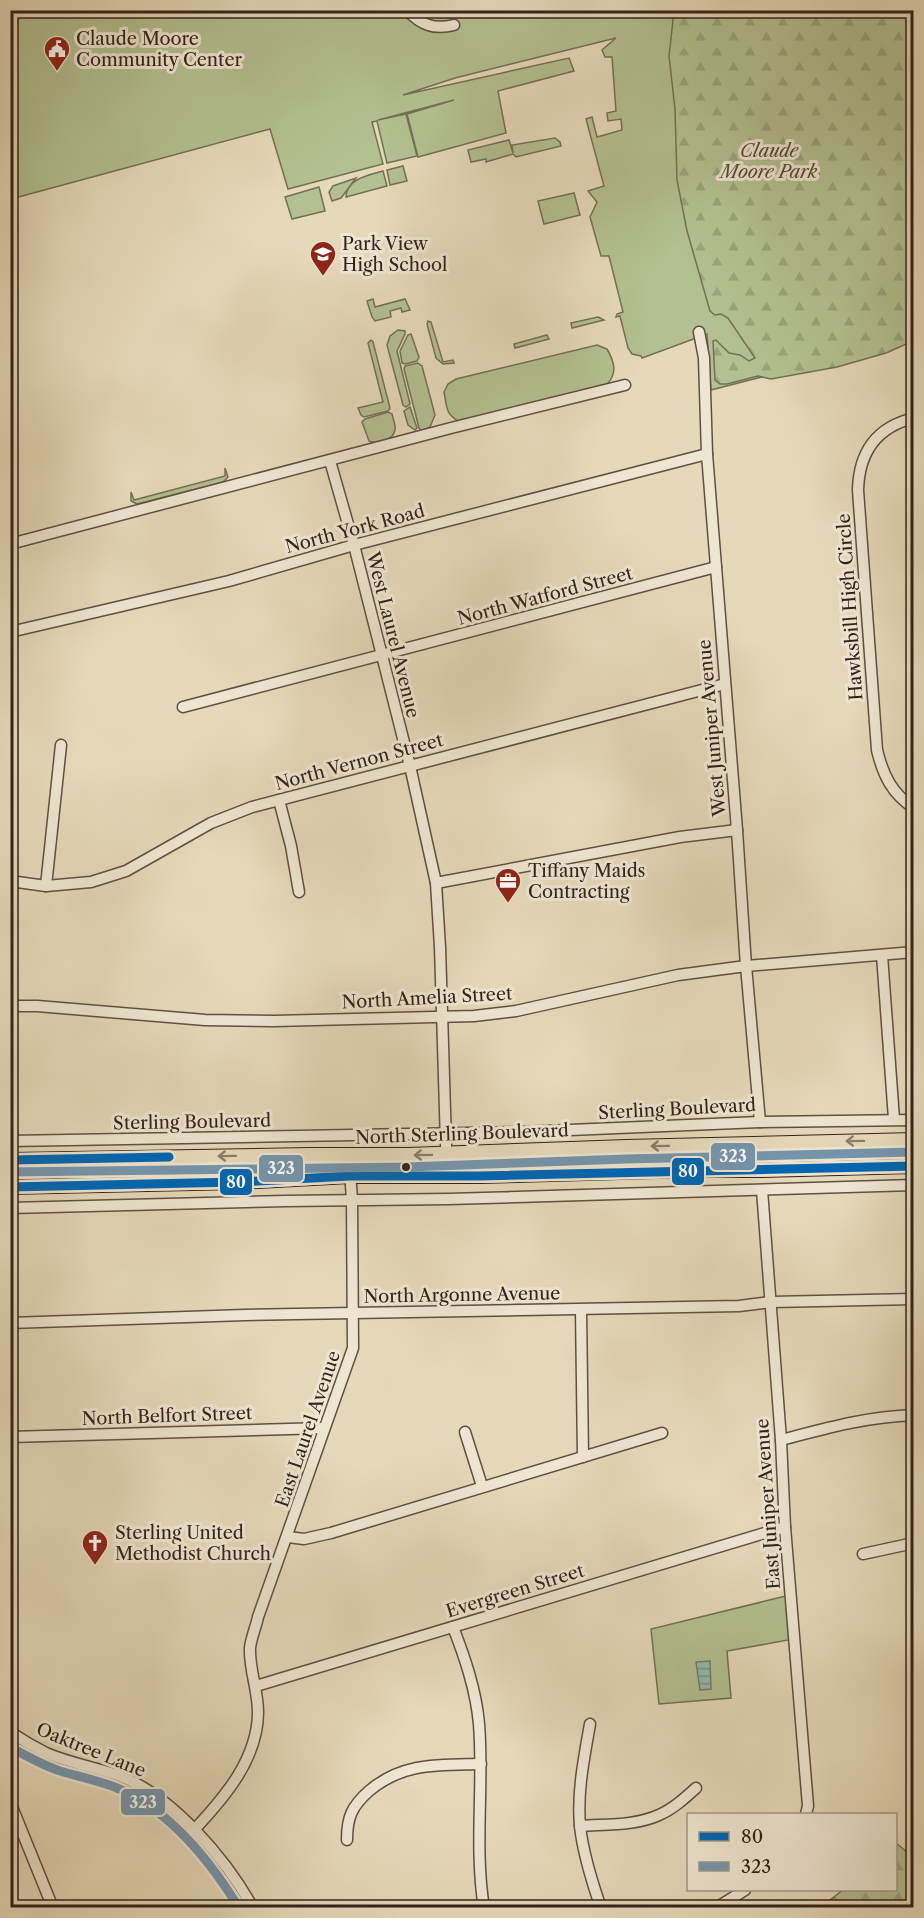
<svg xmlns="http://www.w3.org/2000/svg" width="924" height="1918" viewBox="0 0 924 1918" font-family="'Libre Caslon Text',serif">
  <defs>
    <pattern id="forest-firs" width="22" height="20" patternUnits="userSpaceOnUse" patternTransform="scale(1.5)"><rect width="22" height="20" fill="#b3c091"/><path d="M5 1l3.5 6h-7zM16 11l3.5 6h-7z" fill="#9aa57c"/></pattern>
    <pattern id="water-rules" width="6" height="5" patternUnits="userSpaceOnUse" patternTransform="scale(1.5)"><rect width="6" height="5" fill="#96baad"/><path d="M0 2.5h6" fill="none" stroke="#7b978c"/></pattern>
  </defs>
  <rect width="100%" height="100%" fill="#e6d9ba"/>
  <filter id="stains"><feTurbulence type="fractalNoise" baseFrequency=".00333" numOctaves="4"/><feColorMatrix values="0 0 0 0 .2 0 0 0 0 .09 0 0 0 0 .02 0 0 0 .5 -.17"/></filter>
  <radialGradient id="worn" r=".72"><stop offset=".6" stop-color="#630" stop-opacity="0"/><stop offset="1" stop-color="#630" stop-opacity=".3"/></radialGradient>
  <g fill="#b3c091" stroke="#737156" stroke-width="1.5">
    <path d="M11,11H913V338L711,390L707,334L642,358L641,356L632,354L628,348L620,316L616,317L617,314L623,312L609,256H601L590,217L597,202L588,191L604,186L586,119L592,117L597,137L622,130L621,119L608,121L607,113L616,111L612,57H605L602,50L616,38L455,78L403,95L569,58L574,71L498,91L506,133L418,157L407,114L454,100L378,120L406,114L417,156L387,163L377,121L372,122L383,164L288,189L270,129L11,199Z"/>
    <path d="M555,138L560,142L561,146L516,157L513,154L486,162V159L471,162L468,150L509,140L513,153L512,145Z"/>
    <path d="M403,166L407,181L390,185L387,170Z"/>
    <path d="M383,171L387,186L346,197C346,179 369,175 383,171Z"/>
    <path d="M356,178L341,198L332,201L329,192L333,186Z"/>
    <path d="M319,187L325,211L292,219L285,197Z"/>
    <path d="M574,193L580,215L544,224L538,201Z"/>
    <path d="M373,299L375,307L405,299L410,310L402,312L401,308L390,311L391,317L375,321L372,317L367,301Z"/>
    <path d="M598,317L604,320L572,328L571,323Z"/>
    <path d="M428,321L431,322L443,362L453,360L454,363L443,364L436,358L427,324Z"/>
    <path d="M398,330L405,331V334L397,351L410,404L406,407L403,405L387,345L390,336Z"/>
    <path d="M411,334L419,357L417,361L405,364L402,363L400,351L408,335Z"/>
    <path d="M547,335L549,339L515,348L514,344Z"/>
    <path d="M371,340L373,342L390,408L388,411L364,417L361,415L358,408L383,402L368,343Z"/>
    <path d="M597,345L607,349C614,361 618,373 607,384L460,422C445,414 447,407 444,392L448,384L456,379Z"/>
    <path d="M418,363L422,366L435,415L430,427L422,431L419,428L404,369L405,366Z"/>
    <path d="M410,407L417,428L415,430L408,425L404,411Z"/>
    <path d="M388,412L392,414C393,419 396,425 395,430C393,441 377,444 369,441L362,422L365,419Z"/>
    <path d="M225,468L228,477L223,482L137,504L131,501V492L134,500L225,476Z"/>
    <path d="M790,1595L794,1639L727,1651L731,1698L659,1704L651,1629Z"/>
  </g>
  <g fill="url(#forest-firs)" stroke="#737156" stroke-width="1.5">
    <path d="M669,11H913V341L886,353L837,367L771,379L758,376L727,384H720L715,380L713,341L716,340L729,353L740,355L749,361L755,358L728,318L721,314L715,315L710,311L687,231L677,180L675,109L669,56L673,20Z"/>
    <path d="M896,1843L913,1857V1907H821L843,1890H896Z"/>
  </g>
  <path fill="url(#water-rules)" stroke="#6e7d73" stroke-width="1.5" d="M710,1661L711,1689L700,1690L696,1662Z"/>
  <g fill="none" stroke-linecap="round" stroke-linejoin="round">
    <g stroke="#605043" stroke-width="13">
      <g id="minor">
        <path d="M407,10C421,25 434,30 454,25"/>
        <path d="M699,332L704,358L707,454L737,830L746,966L760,1122"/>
        <path d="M914,418C876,427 859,453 858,490L877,750C883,775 892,794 914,808"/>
        <path d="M330,461L354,545L410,766L436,883L440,947L447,1176"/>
        <path d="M10,544L451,428L625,385"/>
        <path d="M10,632L229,581L354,545L707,454"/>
        <path d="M183,707L716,567"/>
        <path d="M279,800L291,846L299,892"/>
        <path d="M10,881L46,886L91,882L126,871L211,823L252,807L725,684"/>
        <path d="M436,883L680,837L737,830"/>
        <path d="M46,886L61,745"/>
        <path d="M882,955L894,1119"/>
        <path d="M10,1006H37L205,1020L274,1021L474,1016L516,1011L678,975L746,966L914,952"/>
        <path d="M10,1141L522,1132L760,1122L914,1120"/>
        <path d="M762,1190L781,1440L785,1527L808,1806L806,1814"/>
        <path d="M10,1208L286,1201L449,1199L914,1185"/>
        <path d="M581,1310L583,1457"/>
        <path d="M10,1323L245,1315L739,1306L771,1302L914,1299"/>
        <path d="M465,1432L482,1486"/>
        <path d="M10,1437L324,1428"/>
        <path d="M781,1440C827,1428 865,1417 914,1415"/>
        <path d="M288,1537L304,1539L331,1533L662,1433"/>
        <path d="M863,1554L914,1543"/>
        <path d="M453,1627C465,1658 476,1690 479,1724C484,1785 474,1847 484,1908"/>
        <path d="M256,1686L785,1527"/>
        <path d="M590,1724C584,1758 577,1792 580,1826C583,1854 592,1882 601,1908"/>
        <path d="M10,1732C22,1740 34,1747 46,1753C69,1763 94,1767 117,1775C171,1794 226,1859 253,1908"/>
        <path d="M10,1802L53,1908"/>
        <path d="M580,1826C605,1824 635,1826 659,1815C673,1809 685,1798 696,1788"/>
        <path d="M194,1830C224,1798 258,1759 258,1712C258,1690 249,1669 250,1648C251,1638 256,1627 258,1617L353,1348L352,1200L349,1156"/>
        <path d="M347,1840C347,1817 352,1806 369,1791C403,1762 439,1765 481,1764"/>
        <path d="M716,1908L745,1890"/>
      </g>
    </g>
    <g stroke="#33221b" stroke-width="16">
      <g id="major">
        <path d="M10,1160L309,1155H408L626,1147L914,1140"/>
        <path d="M10,1187L238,1182L350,1176H480L691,1170H761L914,1166"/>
      </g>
    </g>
    <use href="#minor" stroke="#efe6d2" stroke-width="10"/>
    <use href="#major" stroke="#e6d9ba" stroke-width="14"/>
    <g stroke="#efe6d2" stroke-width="14">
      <g id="bus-1">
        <path d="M10,1160L169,1157"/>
        <path d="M10,1187L238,1182L350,1176H480L914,1166"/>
      </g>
    </g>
    <g stroke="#efe6d2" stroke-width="14">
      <g id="bus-2">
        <path d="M10,1172L408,1167L626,1159L914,1152"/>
        <path d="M10,1747C26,1756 42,1765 60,1771C77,1776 95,1780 112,1786C167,1807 209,1859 239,1908"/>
      </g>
    </g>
    <use href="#bus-1" stroke="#0066b3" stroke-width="9"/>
    <use href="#bus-2" stroke="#7596ae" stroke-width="9"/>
  </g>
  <defs><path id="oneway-shaft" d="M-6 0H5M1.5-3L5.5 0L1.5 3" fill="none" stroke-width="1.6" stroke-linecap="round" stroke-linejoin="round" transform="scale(1.5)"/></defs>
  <g stroke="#8c7e6a">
    <use href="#oneway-shaft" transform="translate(855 1141) rotate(179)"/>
    <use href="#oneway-shaft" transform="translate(660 1146) rotate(179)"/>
    <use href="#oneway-shaft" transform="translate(423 1155) rotate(179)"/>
    <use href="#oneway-shaft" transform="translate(227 1156) rotate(179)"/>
  </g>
  <defs>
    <g id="civic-pin" transform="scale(1.35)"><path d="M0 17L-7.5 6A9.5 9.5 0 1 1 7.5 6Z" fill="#8f2418" stroke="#efe6d2"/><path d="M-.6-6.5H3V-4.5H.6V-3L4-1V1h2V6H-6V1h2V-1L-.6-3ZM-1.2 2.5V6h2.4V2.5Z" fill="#fff"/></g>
    <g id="school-pin" transform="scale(1.35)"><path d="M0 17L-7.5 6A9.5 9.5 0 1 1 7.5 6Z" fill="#8f2418" stroke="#efe6d2"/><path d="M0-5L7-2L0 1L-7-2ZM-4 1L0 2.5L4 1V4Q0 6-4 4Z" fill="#fff"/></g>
    <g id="office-pin" transform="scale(1.35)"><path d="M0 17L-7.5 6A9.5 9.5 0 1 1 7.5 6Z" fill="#8f2418" stroke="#efe6d2"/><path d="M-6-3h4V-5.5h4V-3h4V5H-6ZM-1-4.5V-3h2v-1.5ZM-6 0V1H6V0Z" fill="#fff"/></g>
    <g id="church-pin" transform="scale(1.35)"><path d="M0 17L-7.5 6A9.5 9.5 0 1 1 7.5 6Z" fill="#8f2418" stroke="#efe6d2"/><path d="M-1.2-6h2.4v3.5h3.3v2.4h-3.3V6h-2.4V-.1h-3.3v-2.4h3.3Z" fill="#fff"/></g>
  </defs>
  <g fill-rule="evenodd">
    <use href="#civic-pin" x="57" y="49"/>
    <use href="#school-pin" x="323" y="254"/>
    <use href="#office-pin" x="508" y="881"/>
    <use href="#church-pin" x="95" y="1543"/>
  </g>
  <circle fill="#33221b" stroke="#efe6d2" stroke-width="2" cx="406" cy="1167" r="5"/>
  <g text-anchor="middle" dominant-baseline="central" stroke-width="6" stroke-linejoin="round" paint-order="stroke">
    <g font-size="18" fill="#33221b" stroke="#efe6d2" text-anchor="start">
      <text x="76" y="39">Claude Moore<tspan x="76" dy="21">Community Center</tspan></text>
      <text x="342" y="244">Park View<tspan x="342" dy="21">High School</tspan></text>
      <text x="528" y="871">Tiffany Maids<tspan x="528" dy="21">Contracting</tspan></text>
      <text x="115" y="1533">Sterling United<tspan x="115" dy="21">Methodist Church</tspan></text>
    </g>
    <g font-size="18" font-style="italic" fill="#534a38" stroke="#efe6d2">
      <text x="769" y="151">Claude<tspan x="769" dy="21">Moore Park</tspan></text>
    </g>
    <g font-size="18" fill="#33221b" stroke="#efe6d2">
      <text transform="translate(355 529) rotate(-15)">North York Road</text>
      <text transform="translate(545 596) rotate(-15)">North Watford Street</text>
      <text transform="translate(850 607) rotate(-94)">Hawksbill High Circle</text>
      <text transform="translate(393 635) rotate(76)">West Laurel Avenue</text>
      <text transform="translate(712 728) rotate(-95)">West Juniper Avenue</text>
      <text transform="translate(359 762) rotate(-15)">North Vernon Street</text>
      <text transform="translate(427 998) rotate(-3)">North Amelia Street</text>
      <text transform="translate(677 1109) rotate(-3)">Sterling Boulevard</text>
      <text transform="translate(192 1122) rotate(-1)">Sterling Boulevard</text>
      <text transform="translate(462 1134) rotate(-2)">North Sterling Boulevard</text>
      <text transform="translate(462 1295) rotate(-1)">North Argonne Avenue</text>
      <text transform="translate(167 1416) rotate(-2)">North Belfort Street</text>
      <text transform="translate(308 1429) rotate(-71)">East Laurel Avenue</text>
      <text transform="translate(768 1504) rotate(-94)">East Juniper Avenue</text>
      <text transform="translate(515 1591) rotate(-17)">Evergreen Street</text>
      <text transform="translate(91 1750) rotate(22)">Oaktree Lane</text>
    </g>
  </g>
  <g stroke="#efe6d2" stroke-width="2">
    <rect x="710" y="1142" width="46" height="29" rx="6" fill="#7596ae"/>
    <rect x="258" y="1154" width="46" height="29" rx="6" fill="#7596ae"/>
    <rect x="671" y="1157" width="34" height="29" rx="6" fill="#0066b3"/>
    <rect x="219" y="1168" width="34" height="28" rx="6" fill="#0066b3"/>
    <rect x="120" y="1788" width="46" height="28" rx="6" fill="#7596ae"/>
  </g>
  <g font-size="16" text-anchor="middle" font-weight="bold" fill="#fff">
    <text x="733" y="1162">323</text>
    <text x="281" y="1174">323</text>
    <text x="688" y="1177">80</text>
    <text x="236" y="1188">80</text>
    <text x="143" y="1808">323</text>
  </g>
  <rect width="924" height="1918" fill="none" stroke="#e6d9ba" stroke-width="36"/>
  <rect x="12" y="12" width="900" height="1894" fill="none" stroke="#33221b" stroke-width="3"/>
  <rect x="18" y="18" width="888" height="1882" fill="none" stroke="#33221b" stroke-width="1.5"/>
  <rect x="687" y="1813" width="210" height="78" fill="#efe6d2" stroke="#a49889" stroke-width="1.5"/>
  <rect x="699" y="1832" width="30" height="9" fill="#0066b3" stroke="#a49889" stroke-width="1.5"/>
  <text x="741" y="1843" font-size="18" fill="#33221b">80</text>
  <rect x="699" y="1862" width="30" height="9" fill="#7596ae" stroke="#a49889" stroke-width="1.5"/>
  <text x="741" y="1873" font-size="18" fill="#33221b">323</text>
  <rect width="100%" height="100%" filter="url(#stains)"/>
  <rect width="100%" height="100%" fill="url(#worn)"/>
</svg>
